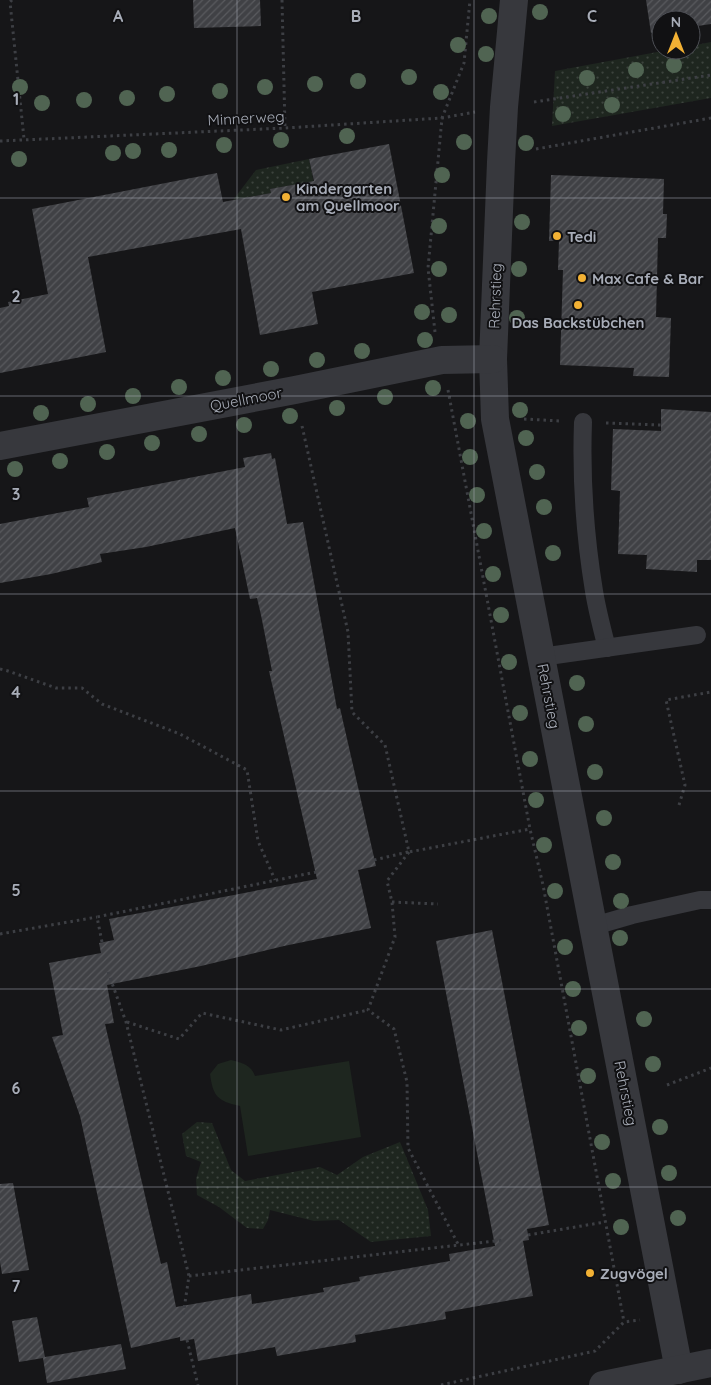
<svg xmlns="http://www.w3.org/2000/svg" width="711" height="1385" viewBox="0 0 711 1385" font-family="Quicksand,sans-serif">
  <defs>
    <pattern id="park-dots" width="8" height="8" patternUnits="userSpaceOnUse" patternTransform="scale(1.25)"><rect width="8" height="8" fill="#1e261f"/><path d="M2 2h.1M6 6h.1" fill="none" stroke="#3c433d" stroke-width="1.8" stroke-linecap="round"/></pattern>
    <pattern id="building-hatch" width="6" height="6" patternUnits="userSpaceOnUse" patternTransform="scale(1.25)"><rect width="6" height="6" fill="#404145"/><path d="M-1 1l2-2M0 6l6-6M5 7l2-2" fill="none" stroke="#595a5e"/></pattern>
  </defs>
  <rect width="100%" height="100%" fill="#161618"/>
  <g fill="url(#park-dots)">
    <path d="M711,42V98L552,126L555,71L668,50H691V46Z"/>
    <path d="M309,159L325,239L303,241L292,185L270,189L271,193L233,200L256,170Z"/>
    <path d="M197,1122L212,1123L231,1170L245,1181L320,1167L337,1175L363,1157L400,1142L428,1210L431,1236L371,1242L339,1220L314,1221L270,1210L268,1220L263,1229L247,1228L219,1207L197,1195L196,1179L201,1162L186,1156L182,1134Z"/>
  </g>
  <path fill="#1e261f" d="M231,1060C243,1063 251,1065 255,1076L349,1061L361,1137L248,1156L240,1106C218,1101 213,1097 210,1074L218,1064Z"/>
  <g fill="url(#building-hatch)">
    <path d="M193,0H260L261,26L194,28Z"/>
    <path d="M646,0H711V24L691,27V20H661V31L651,33Z"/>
    <path d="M389,144L414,273L312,292L318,324L260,335L241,229L88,257L106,352L0,373V308L9,306L8,302L48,294L32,209L217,173L223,202L271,193L270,189L314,181L309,159Z"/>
    <path d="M551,175L664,179L663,214H667L666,238H658L656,317L671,318L669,377L633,376L634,368L560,365L563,270H558L559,241H549Z"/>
    <path d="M661,409L711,412V560H697V572L646,569L647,555L618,554L620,491L611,490L613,429L661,431Z"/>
    <path d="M271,453L272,459L275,458L287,524L303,522L337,709L340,708L376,866L358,870L371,928L284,946L201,966L107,985L114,1023L105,1024L161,1264L167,1262L176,1307L251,1294L252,1304L324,1292L323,1288L360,1281L359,1277L450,1261L449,1254L495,1246L436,941L492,930L549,1225L527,1229L529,1240L523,1241L533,1296L445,1312L446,1319L355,1335L356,1342L277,1356L275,1347L198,1361L194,1339L180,1341V1337L131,1348L80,1116L52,1037L63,1035L49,963L101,953L99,943L114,940L109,919L317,879L269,671H272L261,615L257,598L250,599L235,528L146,547L100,554L102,562L51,574L0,583V524L89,507L87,498L245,467L243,458Z"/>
    <path d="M13,1183L29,1270L2,1274L0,1262V1184Z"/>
    <path d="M37,1317L45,1357L121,1344L126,1369L47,1383L43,1358L19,1362L12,1321Z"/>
  </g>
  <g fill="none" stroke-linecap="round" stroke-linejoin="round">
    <g stroke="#3d3f44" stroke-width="3" stroke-dasharray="2.5 4" stroke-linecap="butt">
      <path d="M12,0L10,2L24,139"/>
      <path d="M282,0L285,128"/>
      <path d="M534,102L711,75"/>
      <path d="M0,141L285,128L442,118L475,112"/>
      <path d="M536,149L711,118"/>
      <path d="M435,332L428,268L442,118L464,63L470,0"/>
      <path d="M448,390L530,829L543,885L624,1322"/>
      <path d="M524,419L560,421"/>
      <path d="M606,423L661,425"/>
      <path d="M302,426L348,632L352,712L385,745L409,852L530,829"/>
      <path d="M0,669L8,671L56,688H82L102,704L180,734L247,770L258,841L275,880"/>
      <path d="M679,805L685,785L666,700L711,692"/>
      <path d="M409,852L387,881L392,902L395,937L368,1010L394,1029L407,1082L408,1148L458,1244"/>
      <path d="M374,860L408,852"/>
      <path d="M392,902L438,904"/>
      <path d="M0,934L97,917"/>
      <path d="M102,942L97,917L316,872"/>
      <path d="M108,972L126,1022L189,1276L183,1316"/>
      <path d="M127,1022L179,1039L202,1013L281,1030L368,1010"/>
      <path d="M667,1085L711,1068"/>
      <path d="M528,1235L605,1222"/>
      <path d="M189,1276L503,1240"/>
      <path d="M187,1340L198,1385"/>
      <path d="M441,1385L595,1351L624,1322L640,1320"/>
    </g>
    <g stroke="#37383d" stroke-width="18">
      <path d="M583,422C581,478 585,536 594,591C597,610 602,629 607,648"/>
      <path d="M541,657L697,635"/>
      <path d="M594,926L632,915L700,900H711"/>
    </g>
    <g stroke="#37383d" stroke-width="28">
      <path d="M514,0L504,107L501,162L493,359L495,419L679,1370"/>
      <path d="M0,446L295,390L442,360L493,359"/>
    </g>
    <path stroke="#37383d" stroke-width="28" d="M603,1385L711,1363"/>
  </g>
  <g fill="#506452">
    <circle cx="540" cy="12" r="8"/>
    <circle cx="489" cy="16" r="8"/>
    <circle cx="458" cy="45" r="8"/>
    <circle cx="486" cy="54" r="8"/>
    <circle cx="674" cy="65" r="8"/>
    <circle cx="636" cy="70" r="8"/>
    <circle cx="409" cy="77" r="8"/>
    <circle cx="587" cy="78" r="8"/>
    <circle cx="358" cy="81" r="8"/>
    <circle cx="315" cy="84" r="8"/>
    <circle cx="20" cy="87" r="8"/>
    <circle cx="265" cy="87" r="8"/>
    <circle cx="220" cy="91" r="8"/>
    <circle cx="441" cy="92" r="8"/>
    <circle cx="167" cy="94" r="8"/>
    <circle cx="127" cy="98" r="8"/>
    <circle cx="84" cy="100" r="8"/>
    <circle cx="42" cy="103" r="8"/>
    <circle cx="612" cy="105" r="8"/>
    <circle cx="563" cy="114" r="8"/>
    <circle cx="347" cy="136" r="8"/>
    <circle cx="281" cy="140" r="8"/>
    <circle cx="464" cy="142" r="8"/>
    <circle cx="526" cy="143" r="8"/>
    <circle cx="224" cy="145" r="8"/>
    <circle cx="169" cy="150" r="8"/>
    <circle cx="133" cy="151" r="8"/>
    <circle cx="113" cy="153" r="8"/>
    <circle cx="19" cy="159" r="8"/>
    <circle cx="442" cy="175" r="8"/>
    <circle cx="522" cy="222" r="8"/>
    <circle cx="439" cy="226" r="8"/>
    <circle cx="439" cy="269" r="8"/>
    <circle cx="519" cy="269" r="8"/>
    <circle cx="422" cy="312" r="8"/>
    <circle cx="449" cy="315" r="8"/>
    <circle cx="517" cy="318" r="8"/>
    <circle cx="425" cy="340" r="8"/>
    <circle cx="362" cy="351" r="8"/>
    <circle cx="317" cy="360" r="8"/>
    <circle cx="271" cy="369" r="8"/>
    <circle cx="223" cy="378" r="8"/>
    <circle cx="179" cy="387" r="8"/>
    <circle cx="433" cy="388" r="8"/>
    <circle cx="133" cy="396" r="8"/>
    <circle cx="385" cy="397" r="8"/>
    <circle cx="88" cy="404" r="8"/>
    <circle cx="337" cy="408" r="8"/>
    <circle cx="520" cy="410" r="8"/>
    <circle cx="41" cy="413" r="8"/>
    <circle cx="290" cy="416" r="8"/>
    <circle cx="468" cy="421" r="8"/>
    <circle cx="244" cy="425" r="8"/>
    <circle cx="199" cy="434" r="8"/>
    <circle cx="526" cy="438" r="8"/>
    <circle cx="152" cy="443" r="8"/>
    <circle cx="107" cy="452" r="8"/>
    <circle cx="470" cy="457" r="8"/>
    <circle cx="60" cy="461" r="8"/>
    <circle cx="15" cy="469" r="8"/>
    <circle cx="537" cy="472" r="8"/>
    <circle cx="477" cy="495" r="8"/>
    <circle cx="544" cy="507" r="8"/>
    <circle cx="484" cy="531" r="8"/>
    <circle cx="553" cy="553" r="8"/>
    <circle cx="493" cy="574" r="8"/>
    <circle cx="501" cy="615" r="8"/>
    <circle cx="509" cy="662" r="8"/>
    <circle cx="577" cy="683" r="8"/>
    <circle cx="520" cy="713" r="8"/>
    <circle cx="586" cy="724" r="8"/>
    <circle cx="530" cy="759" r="8"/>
    <circle cx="595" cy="772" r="8"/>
    <circle cx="536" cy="800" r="8"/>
    <circle cx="604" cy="818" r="8"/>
    <circle cx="544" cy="845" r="8"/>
    <circle cx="613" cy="862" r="8"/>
    <circle cx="555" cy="891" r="8"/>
    <circle cx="621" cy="901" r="8"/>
    <circle cx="620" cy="938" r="8"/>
    <circle cx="565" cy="947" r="8"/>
    <circle cx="573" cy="989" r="8"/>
    <circle cx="644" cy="1019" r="8"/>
    <circle cx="579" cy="1028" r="8"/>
    <circle cx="653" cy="1064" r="8"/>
    <circle cx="588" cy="1076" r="8"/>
    <circle cx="660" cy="1127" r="8"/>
    <circle cx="602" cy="1142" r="8"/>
    <circle cx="669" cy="1173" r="8"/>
    <circle cx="613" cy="1181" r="8"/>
    <circle cx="678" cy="1218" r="8"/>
    <circle cx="621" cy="1227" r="8"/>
  </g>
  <path fill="none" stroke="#a8adb8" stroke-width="1" stroke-opacity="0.55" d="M237,0V1385M474,0V1385M0,198H711M0,396H711M0,594H711M0,791H711M0,989H711M0,1187H711"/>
  <g fill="#f2b134" stroke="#111113" stroke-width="2">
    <circle cx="286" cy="197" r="5"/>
    <circle cx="557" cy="236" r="5"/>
    <circle cx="582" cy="278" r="5"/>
    <circle cx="578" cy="305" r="5"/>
    <circle cx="590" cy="1273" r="5"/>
  </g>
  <g text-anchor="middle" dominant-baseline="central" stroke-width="4" stroke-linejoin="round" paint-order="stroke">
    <g font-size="15" fill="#a8adb8" stroke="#111113">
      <text transform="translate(246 118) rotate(-3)">Minnerweg</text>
      <text transform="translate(495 296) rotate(-88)">Rehrstieg</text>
      <text transform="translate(246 399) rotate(-11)">Quellmoor</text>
      <text transform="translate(549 696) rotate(79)">Rehrstieg</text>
      <text transform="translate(626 1093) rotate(79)">Rehrstieg</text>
    </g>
    <g font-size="15" font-weight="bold" fill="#a8adb8" stroke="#111113" text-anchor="start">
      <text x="296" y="188">Kindergarten<tspan x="296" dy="17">am Quellmoor</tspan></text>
      <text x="567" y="236">Tedi</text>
      <text x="592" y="278">Max Cafe &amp; Bar</text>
      <text x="578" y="322" text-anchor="middle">Das Backstübchen</text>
      <text x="600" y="1273">Zugvögel</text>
    </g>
  </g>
  <g font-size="16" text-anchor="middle" font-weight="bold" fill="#a8adb8" stroke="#111113" stroke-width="4" stroke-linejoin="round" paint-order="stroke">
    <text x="118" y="22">A</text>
    <text x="356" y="22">B</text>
    <text x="592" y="22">C</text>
    <text x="16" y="105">1</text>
    <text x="16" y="302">2</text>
    <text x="16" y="500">3</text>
    <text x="16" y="698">4</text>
    <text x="16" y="896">5</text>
    <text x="16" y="1094">6</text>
    <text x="16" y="1292">7</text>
  </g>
  <g transform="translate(676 35)"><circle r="24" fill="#111113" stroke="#4d4f55"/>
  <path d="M0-4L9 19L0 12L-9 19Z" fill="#f2b134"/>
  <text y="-8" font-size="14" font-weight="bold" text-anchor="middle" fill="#a8adb8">N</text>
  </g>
</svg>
